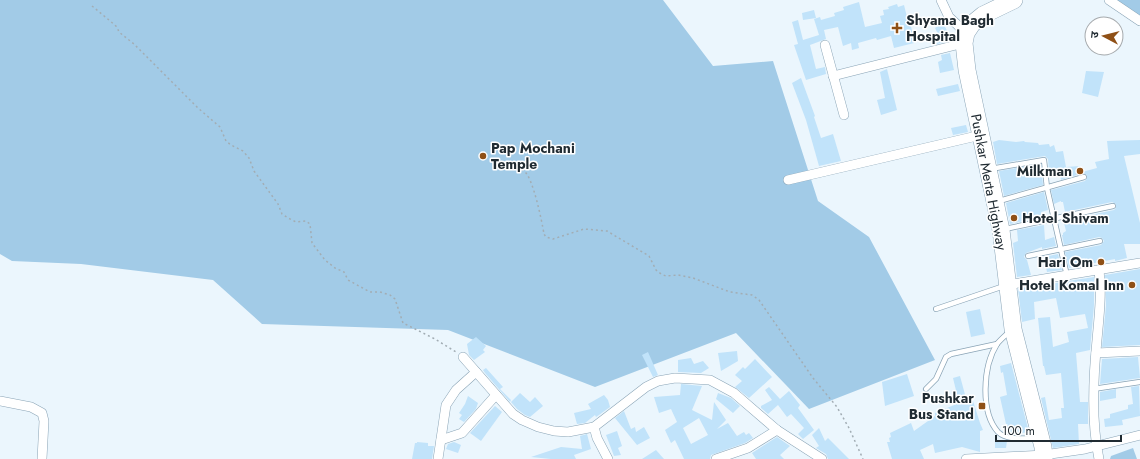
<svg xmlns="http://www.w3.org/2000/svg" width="1140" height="459" viewBox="0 0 1140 459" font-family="Jost,'Noto Sans Devanagari',sans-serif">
  <rect width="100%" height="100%" fill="#ebf6fd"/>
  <g fill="#a2cbe7">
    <path d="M0,0H663L713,66L773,61L818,201L869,237L935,360L809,409L736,333L595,387L448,330L262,324L213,280L81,264L12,261L0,254Z"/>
    <path d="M1114,0H1140V19Z"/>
    <path d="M1133,448L1137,459H1110L1111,456Z"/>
  </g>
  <g fill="#c1e3fa" fill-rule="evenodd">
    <path d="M859,2L865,27L882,23L880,16L884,15L883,10L889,9L888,7L897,4L898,7L904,5L908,21L910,20L914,43L894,48L891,36L877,40L876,38L858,43L859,48L852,50L851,43L843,46L838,27L824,30L826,39L810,45L816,69L825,67L826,74L806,80L794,45L798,44L792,22L798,20L803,40L819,35L814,19L820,17L821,20L835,16L834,13L844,10L843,7Z"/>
    <path d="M814,10L816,18L803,20L802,13Z"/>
    <path d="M943,23L952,40L937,44L936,41L941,40L935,28Z"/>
    <path d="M950,53L954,70L940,73L938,62L942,60L941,55Z"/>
    <path d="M887,69L897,110L881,115L877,100L885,98L880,72Z"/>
    <path d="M1086,71L1104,72L1098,97L1082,93Z"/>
    <path d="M801,78L815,116L814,117L821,138L833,134L841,161L819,166L806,120L792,83Z"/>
    <path d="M958,84L960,91L938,96L936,89Z"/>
    <path d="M966,125L968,132L953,135L951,128Z"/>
    <path d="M999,140L1016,142L1024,141L1025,142L1038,143L1039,145L1049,144L1050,147L1054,145L1056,152L1063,151L1066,167L1080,166L1082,172L1097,168L1095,162L1109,159L1107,141L1140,140V154L1124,156L1140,223V244H1124L1127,258L1115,261V259L1069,268L1065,252L1101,245L1104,241L1102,238L1099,237L1064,245L1062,235H1063V233L1066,231L1064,223L1067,222V220L1114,210L1116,208V204L1112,202L1065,212L1063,202H1061V201L1054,204L1051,190L1085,181L1087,178V175L1083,173L1061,180L1059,169L1049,172L1048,159L1045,156L997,164L993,142Z"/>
    <path d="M1041,164L1043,185L1004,196L999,171Z"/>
    <path d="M1044,192L1048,210L1041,212L1042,217L1010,224L1006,203Z"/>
    <path d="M1044,225L1045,240L1054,237L1056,246L1042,249V247L1026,253L1024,257L1027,260L1031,275L1017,277L1013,243L1018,241L1017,230Z"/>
    <path d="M1058,254L1062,270L1047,272L1044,257Z"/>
    <path d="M1140,269V345L1102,347L1106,306L1105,275Z"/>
    <path d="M1094,277V305L1090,350L1076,353L1080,402H1088V424H1078L1079,444L1053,448L1041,398L1045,397L1049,420L1062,418L1061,408H1064L1061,373L1046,375L1044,366H1043L1038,318L1050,317L1053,347L1069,342L1067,332L1088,328L1085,314L1060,318L1056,298L1034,302L1035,319L1022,322L1018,289Z"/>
    <path d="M980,309L985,334L971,337L966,312Z"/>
    <path d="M476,337L486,346L483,350L485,352L474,360L469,355L467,344Z"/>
    <path d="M737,351L738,361L721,371L718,353Z"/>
    <path d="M648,352L658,375L653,377L642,355Z"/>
    <path d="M1138,357L1140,378L1100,384L1102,359Z"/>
    <path d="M691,358L694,364L703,361L709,368L701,373L678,372V360Z"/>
    <path d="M755,359L772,377L749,398L735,387L742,381L735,375L743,367L745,369Z"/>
    <path d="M1011,363L1029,432L1015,434L1008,433L1000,397L1007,395L1003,372L1001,373L1000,366Z"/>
    <path d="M486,368L503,387L500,389L511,400L510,402L485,373L483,370Z"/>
    <path d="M907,374L914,396L885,406L882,382Z"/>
    <path d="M960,376L967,402L973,401L980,423L983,430L980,431V452L962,447L935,453L933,444L920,450L924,459H892L887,442H890L889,438L891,437L890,433L911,423L914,431L935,416V413L959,403L953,378Z"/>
    <path d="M681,384L702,386L692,410L712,420L714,402L726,420L717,429L728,423L737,436L744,432L746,435L749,433L753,438L745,443L714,454L711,455L710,459H684L675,440L671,443L665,430L677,422L671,409L659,413L654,397L680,395ZM699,418L708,435L691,444L683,428Z"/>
    <path d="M1139,386L1140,416L1122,420L1123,425L1105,427L1104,419L1110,418V414L1128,409V405L1133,404L1131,387Z"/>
    <path d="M769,387L780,399L789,391L800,405L798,408L814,430L803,439L798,434L804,428L791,414L787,417L778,405L768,414L761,408V406L772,400L765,390Z"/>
    <path d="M1116,389V398L1100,401V392Z"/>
    <path d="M520,393L530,402L535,397L543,406L530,417L525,415L517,409L511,402Z"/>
    <path d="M718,393L731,398L740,406L733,413L716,399Z"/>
    <path d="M604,395L608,400L610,407L599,415L596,417L595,415L585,423L577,424L574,413L591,409L588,404Z"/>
    <path d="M468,396L478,403L476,409L464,422L459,419L462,415L459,413L465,404Z"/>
    <path d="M495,406L502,412L481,441L470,433Z"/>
    <path d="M624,411L631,429L635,427L636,432L644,427L650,438L637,445L615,418Z"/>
    <path d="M819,428L825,441L828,438L849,459H828L826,454L816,448L819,446L812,435Z"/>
    <path d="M617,431L622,446L618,448L621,455L614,456L606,435Z"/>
    <path d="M587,434L591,449L574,455L576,459H551L531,457L561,447L582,449L580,436Z"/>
    <path d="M777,437L790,446L780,455L784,459H756L752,453Z"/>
    <path d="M995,440L1007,441L1006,448H995Z"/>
    <path d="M417,442L428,443V446H434L432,459H412L415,443H417Z"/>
    <path d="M454,442L461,445L458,453L446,449L448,444Z"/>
    <path d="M656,450L664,459H642Z"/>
  </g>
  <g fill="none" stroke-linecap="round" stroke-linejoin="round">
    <g stroke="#8aa4b6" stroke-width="6">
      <g id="lane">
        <path d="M990,169L1044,160L1047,188L1067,276"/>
        <path d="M999,201L1084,177"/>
        <path d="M1005,229L1113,206"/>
        <path d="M1028,256L1100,241"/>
        <path d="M936,309L1004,286"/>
        <path d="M1010,331C1006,335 1000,340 997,344C983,366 980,412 998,432C1007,441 1025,438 1037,438"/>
        <path d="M926,389L936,379L946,357L951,354L997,344"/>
        <path d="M1093,389L1140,382"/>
      </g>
    </g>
    <g stroke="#8aa4b6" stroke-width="10">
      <g id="street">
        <path d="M941,0L949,17L966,33"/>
        <path d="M1109,0L1140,21"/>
        <path d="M825,45L844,115"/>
        <path d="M833,76L964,43"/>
        <path d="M788,180L981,135"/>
        <path d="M1007,285L1140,263"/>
        <path d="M1096,353L1140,351"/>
        <path d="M463,357L513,414L522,420L538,427L554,431L568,432L594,427L646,387L658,381L675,378L710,380L734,393L777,430L822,459"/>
        <path d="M0,401L31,407L42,413L44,421L42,459"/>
        <path d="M594,427L597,438L608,459"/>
        <path d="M441,440L462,433L496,395"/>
        <path d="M438,459L446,405L456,390L476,372"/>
        <path d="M716,459L748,448L777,430"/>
        <path d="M966,459L1044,455L1085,449L1140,435"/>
        <path d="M1099,459C1091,421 1093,379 1097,340C1099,317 1102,294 1099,270"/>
      </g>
    </g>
    <g stroke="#8aa4b6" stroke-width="18">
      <path id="highway" d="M1014,0L983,15L972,24L966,33L964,43L967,70L1001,230L1013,329L1043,447L1044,459"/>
    </g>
    <g stroke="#a2adb4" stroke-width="1.5" stroke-dasharray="2 3" stroke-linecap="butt">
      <path d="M92,6L109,20L117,27L119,32L134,44L198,108L220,127L226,141L231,145L243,151L249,158L254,171L278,204L282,214L288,218L296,222L306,221L310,224L312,243L325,260L335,268L344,272L348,280L370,292H380L390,295L395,299L403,323L435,339L456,352"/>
      <path d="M512,167C516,168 521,168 524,171C533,177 542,222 544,234L546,237L553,239L584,229L607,231L649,256L656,270L661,274L666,276L678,275L693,278L730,292L752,295L759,300L813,378L837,407L849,428L863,459"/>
    </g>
    <use href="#lane" stroke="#fff" stroke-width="4.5"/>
    <use href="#street" stroke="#fff" stroke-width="9"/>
    <use href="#highway" stroke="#fff" stroke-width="17"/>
  </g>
  <g fill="#8f5016" stroke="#fff" stroke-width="1.5">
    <path d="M895 22h4v4h4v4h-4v4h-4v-4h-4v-4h4z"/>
    <circle cx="483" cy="156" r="4"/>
    <circle cx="1080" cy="171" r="4"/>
    <circle cx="1014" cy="218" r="4"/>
    <circle cx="1101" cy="262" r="4"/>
    <circle cx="1132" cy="285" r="4"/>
    <rect x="978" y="402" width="8" height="8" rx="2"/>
  </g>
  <g text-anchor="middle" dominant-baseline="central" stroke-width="3" stroke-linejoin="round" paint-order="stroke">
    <g font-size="14" font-weight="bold" fill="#202b32" stroke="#fff" text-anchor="end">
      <text x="906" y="20" text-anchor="start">Shyama Bagh<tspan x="906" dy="16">Hospital</tspan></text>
      <text x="491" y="148" text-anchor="start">Pap Mochani<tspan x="491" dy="16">Temple</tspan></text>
      <text x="1072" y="171">Milkman</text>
      <text x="1022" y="218" text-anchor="start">Hotel Shivam</text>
      <text x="1093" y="262">Hari Om</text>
      <text x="1124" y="285">Hotel Komal Inn</text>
      <text x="974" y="398">Pushkar<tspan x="974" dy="16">Bus Stand</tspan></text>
    </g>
    <g font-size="14" fill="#202b32" stroke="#fff">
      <text transform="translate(989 182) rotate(79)">Pushkar Merta Highway</text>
    </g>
  </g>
  <g transform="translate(1104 36) rotate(277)"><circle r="19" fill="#ffffff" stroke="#a6aaad"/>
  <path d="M0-3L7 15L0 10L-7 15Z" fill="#8f5016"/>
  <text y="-6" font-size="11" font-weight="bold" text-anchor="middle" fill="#202b32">उ</text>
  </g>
  <path d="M996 435v6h125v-6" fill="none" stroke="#202b32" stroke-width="2"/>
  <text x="1002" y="435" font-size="12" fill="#202b32" stroke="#ffffff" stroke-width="3" paint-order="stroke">100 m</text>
</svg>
